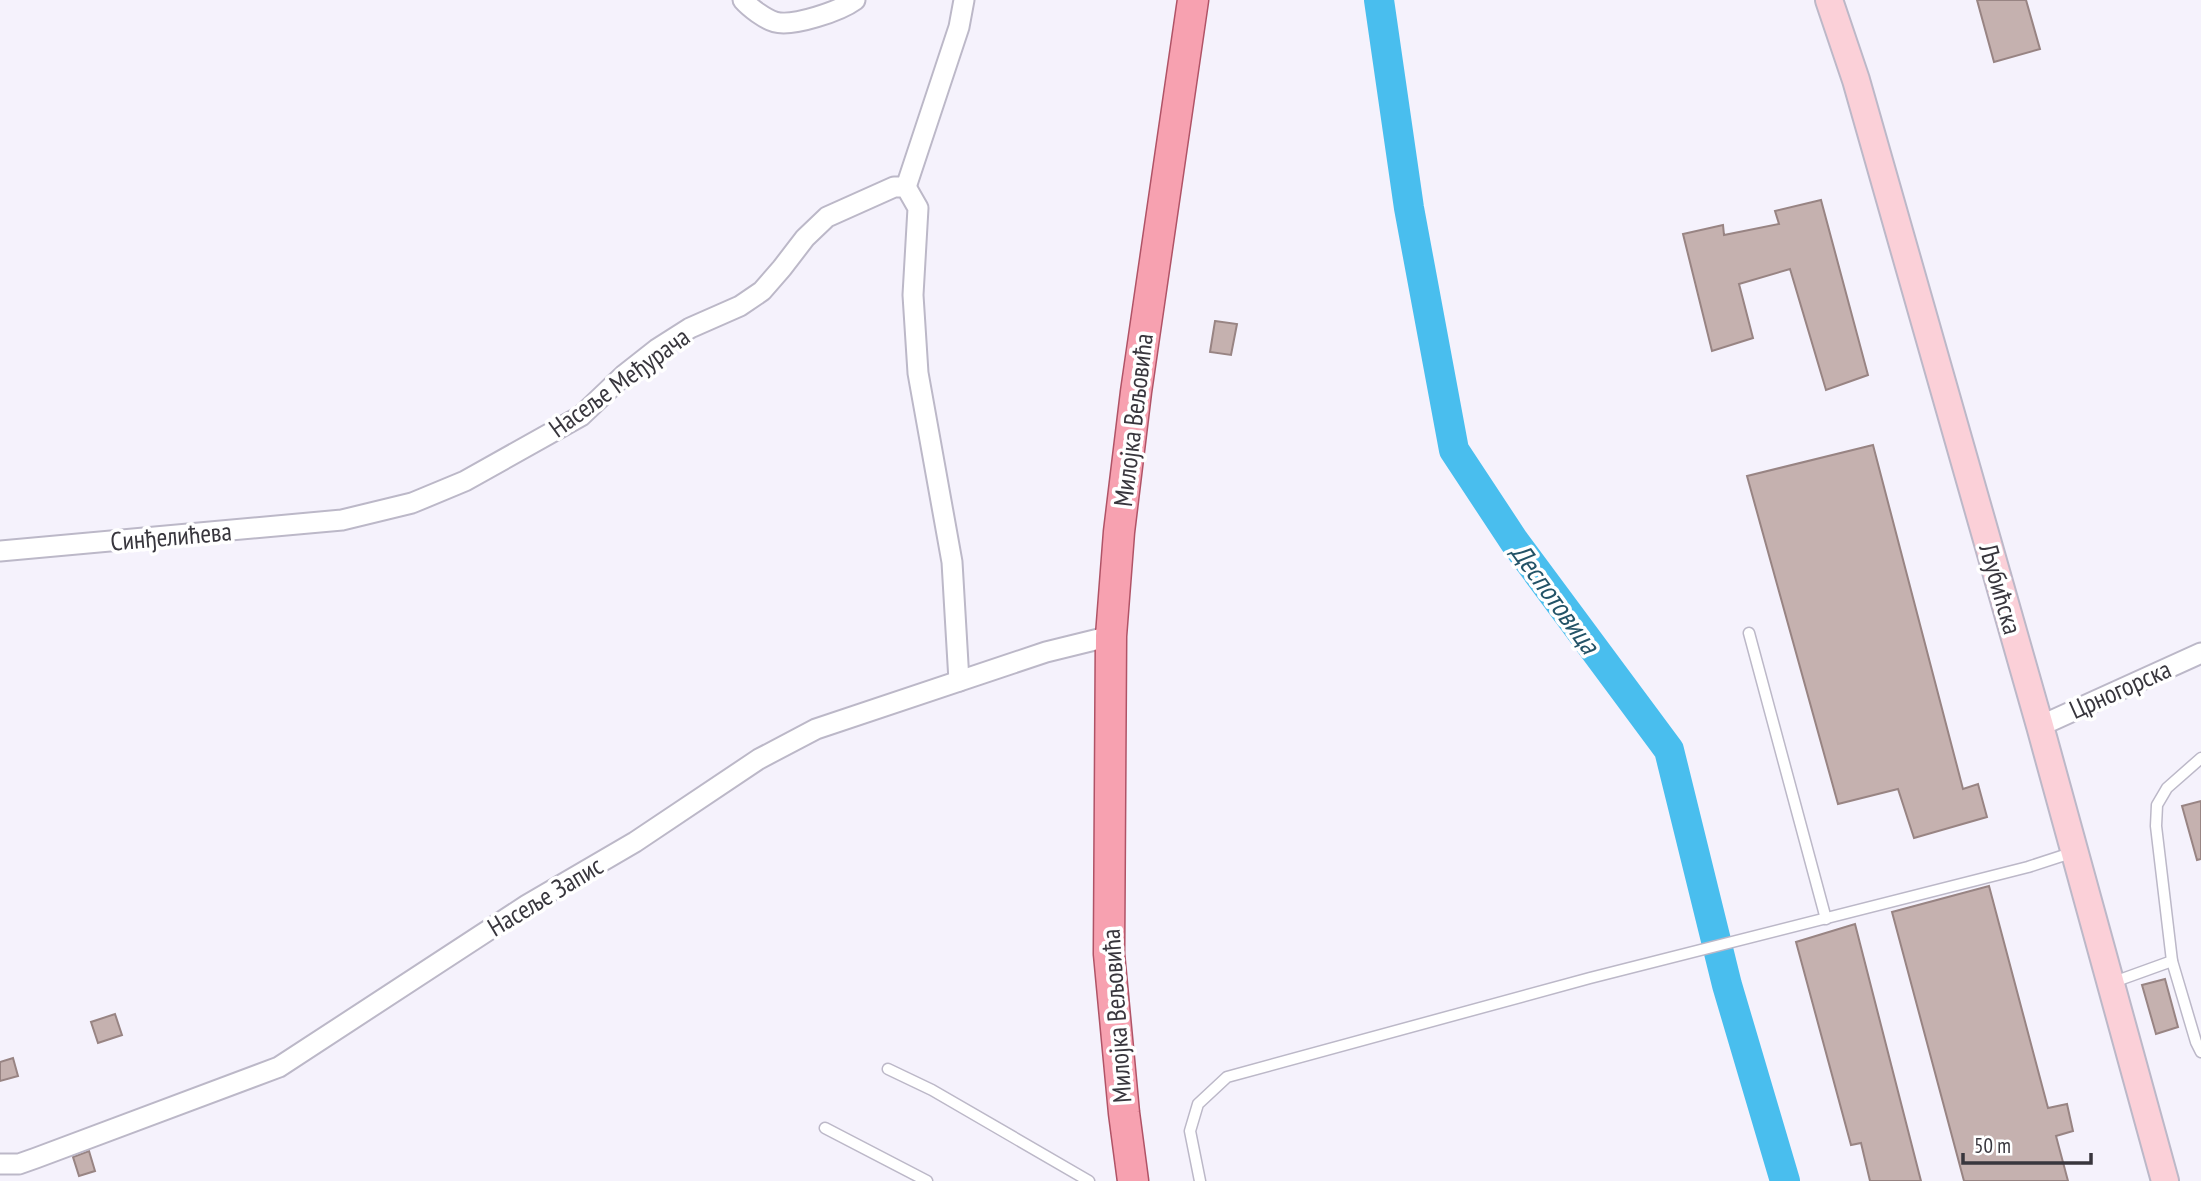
<svg xmlns="http://www.w3.org/2000/svg" width="2201" height="1181" viewBox="0 0 2201 1181" font-family="'PT Sans Narrow',sans-serif">
  <rect width="100%" height="100%" fill="#f5f2fc"/>
  <g fill="none" stroke-linecap="round" stroke-linejoin="round">
    <path stroke="#49beee" stroke-width="30" d="M1379,0L1409,208L1454,450L1514,541L1669,750L1727,985L1785,1181"/>
  </g>
  <g fill="#c5b1af" stroke="#988483" stroke-width="2">
    <path d="M1977,0H2026L2040,49L1994,62Z"/>
    <path d="M1821,200L1868,375L1826,390L1790,269L1739,284L1753,338L1712,351L1683,234L1723,225L1724,235L1779,224L1775,211Z"/>
    <path d="M1215,321L1237,324L1231,355L1210,352Z"/>
    <path d="M1873,445L1963,789L1978,784L1987,817L1914,838L1898,789L1838,804L1747,476Z"/>
    <path d="M2201,801V859L2197,860L2182,806Z"/>
    <path d="M1989,886L2048,1108L2067,1104L2073,1131L2056,1136L2068,1181H1964L1892,912Z"/>
    <path d="M1855,924L1921,1181H1870L1861,1143L1851,1145L1796,942Z"/>
    <path d="M2165,979L2178,1027L2156,1034L2142,985Z"/>
    <path d="M115,1014L122,1035L98,1043L91,1022Z"/>
    <path d="M13,1058L18,1076L0,1081V1062Z"/>
    <path d="M89,1151L95,1171L79,1176L73,1157Z"/>
  </g>
  <g fill="none" stroke-linecap="round" stroke-linejoin="round">
    <g stroke="#bcb8c8" stroke-width="13">
      <g id="lane">
        <path d="M1749,633L1826,919"/>
        <path d="M2201,758L2167,788L2157,805L2156,826L2172,961L2196,1042L2201,1052"/>
        <path d="M2111,983L2172,961"/>
        <path d="M888,1069L932,1090L1089,1181"/>
        <path d="M825,1128L927,1181"/>
        <path d="M1200,1181L1190,1131L1198,1104L1227,1077L1590,978L2028,867L2074,852"/>
      </g>
    </g>
    <g stroke="#bcb8c8" stroke-width="23">
      <g id="street">
        <path d="M743,0C750,8 765,19 775,22C793,27 840,11 855,0"/>
        <path d="M906,187L959,27L964,0"/>
        <path d="M0,551L342,520L412,503L465,481L581,416L624,375L657,349L690,328L740,306L762,291L782,268L805,238L827,217L894,187H906L918,208L913,295L918,373L952,562L959,681"/>
        <path d="M2040,726L2201,653"/>
        <path d="M0,1164H19L36,1158L279,1067L527,905L635,842L759,759L816,729L1046,652L1111,636"/>
      </g>
    </g>
    <g stroke="#bcb8c8" stroke-width="30">
      <path id="secondary" d="M1829,0L1856,80L2040,726L2165,1181"/>
    </g>
    <g stroke="#b05366" stroke-width="33">
      <path id="primary" d="M1133,1181L1124,1113L1109,954L1111,636L1119,532L1136,392L1193,0"/>
    </g>
    <use href="#lane" stroke="#fff" stroke-width="10"/>
    <use href="#street" stroke="#fff" stroke-width="19"/>
    <use href="#secondary" stroke="#fbd0d8" stroke-width="26"/>
    <use href="#primary" stroke="#f7a1b0" stroke-width="30"/>
  </g>
  <g text-anchor="middle" dominant-baseline="central" stroke-width="7" stroke-linejoin="round" paint-order="stroke">
    <g font-size="26" fill="#38363d" stroke="#fff">
      <text transform="translate(619 382) rotate(-36)">Насеље Међурача</text>
      <text transform="translate(1133 420) rotate(-83)">Милојка Вељовића</text>
      <text transform="translate(171 536) rotate(-5)">Синђелићева</text>
      <text transform="translate(2001 589) rotate(74)">Љубићска</text>
      <text transform="translate(2120 689) rotate(-24)">Црногорска</text>
      <text transform="translate(545 896) rotate(-31)">Насеље Запис</text>
      <text transform="translate(1116 1016) rotate(-94)">Милојка Вељовића</text>
    </g>
    <g font-size="28" font-style="italic" fill="#235367" stroke="#fff">
      <text transform="translate(1556 598) rotate(54)">Деспотовица</text>
    </g>
  </g>
  <path d="M1963 1153v10h128v-10" fill="none" stroke="#38363d" stroke-width="3.5"/>
  <text x="1974" y="1153" font-size="21" fill="#38363d" stroke="#ffffff" stroke-width="5" paint-order="stroke">50 m</text>
</svg>
